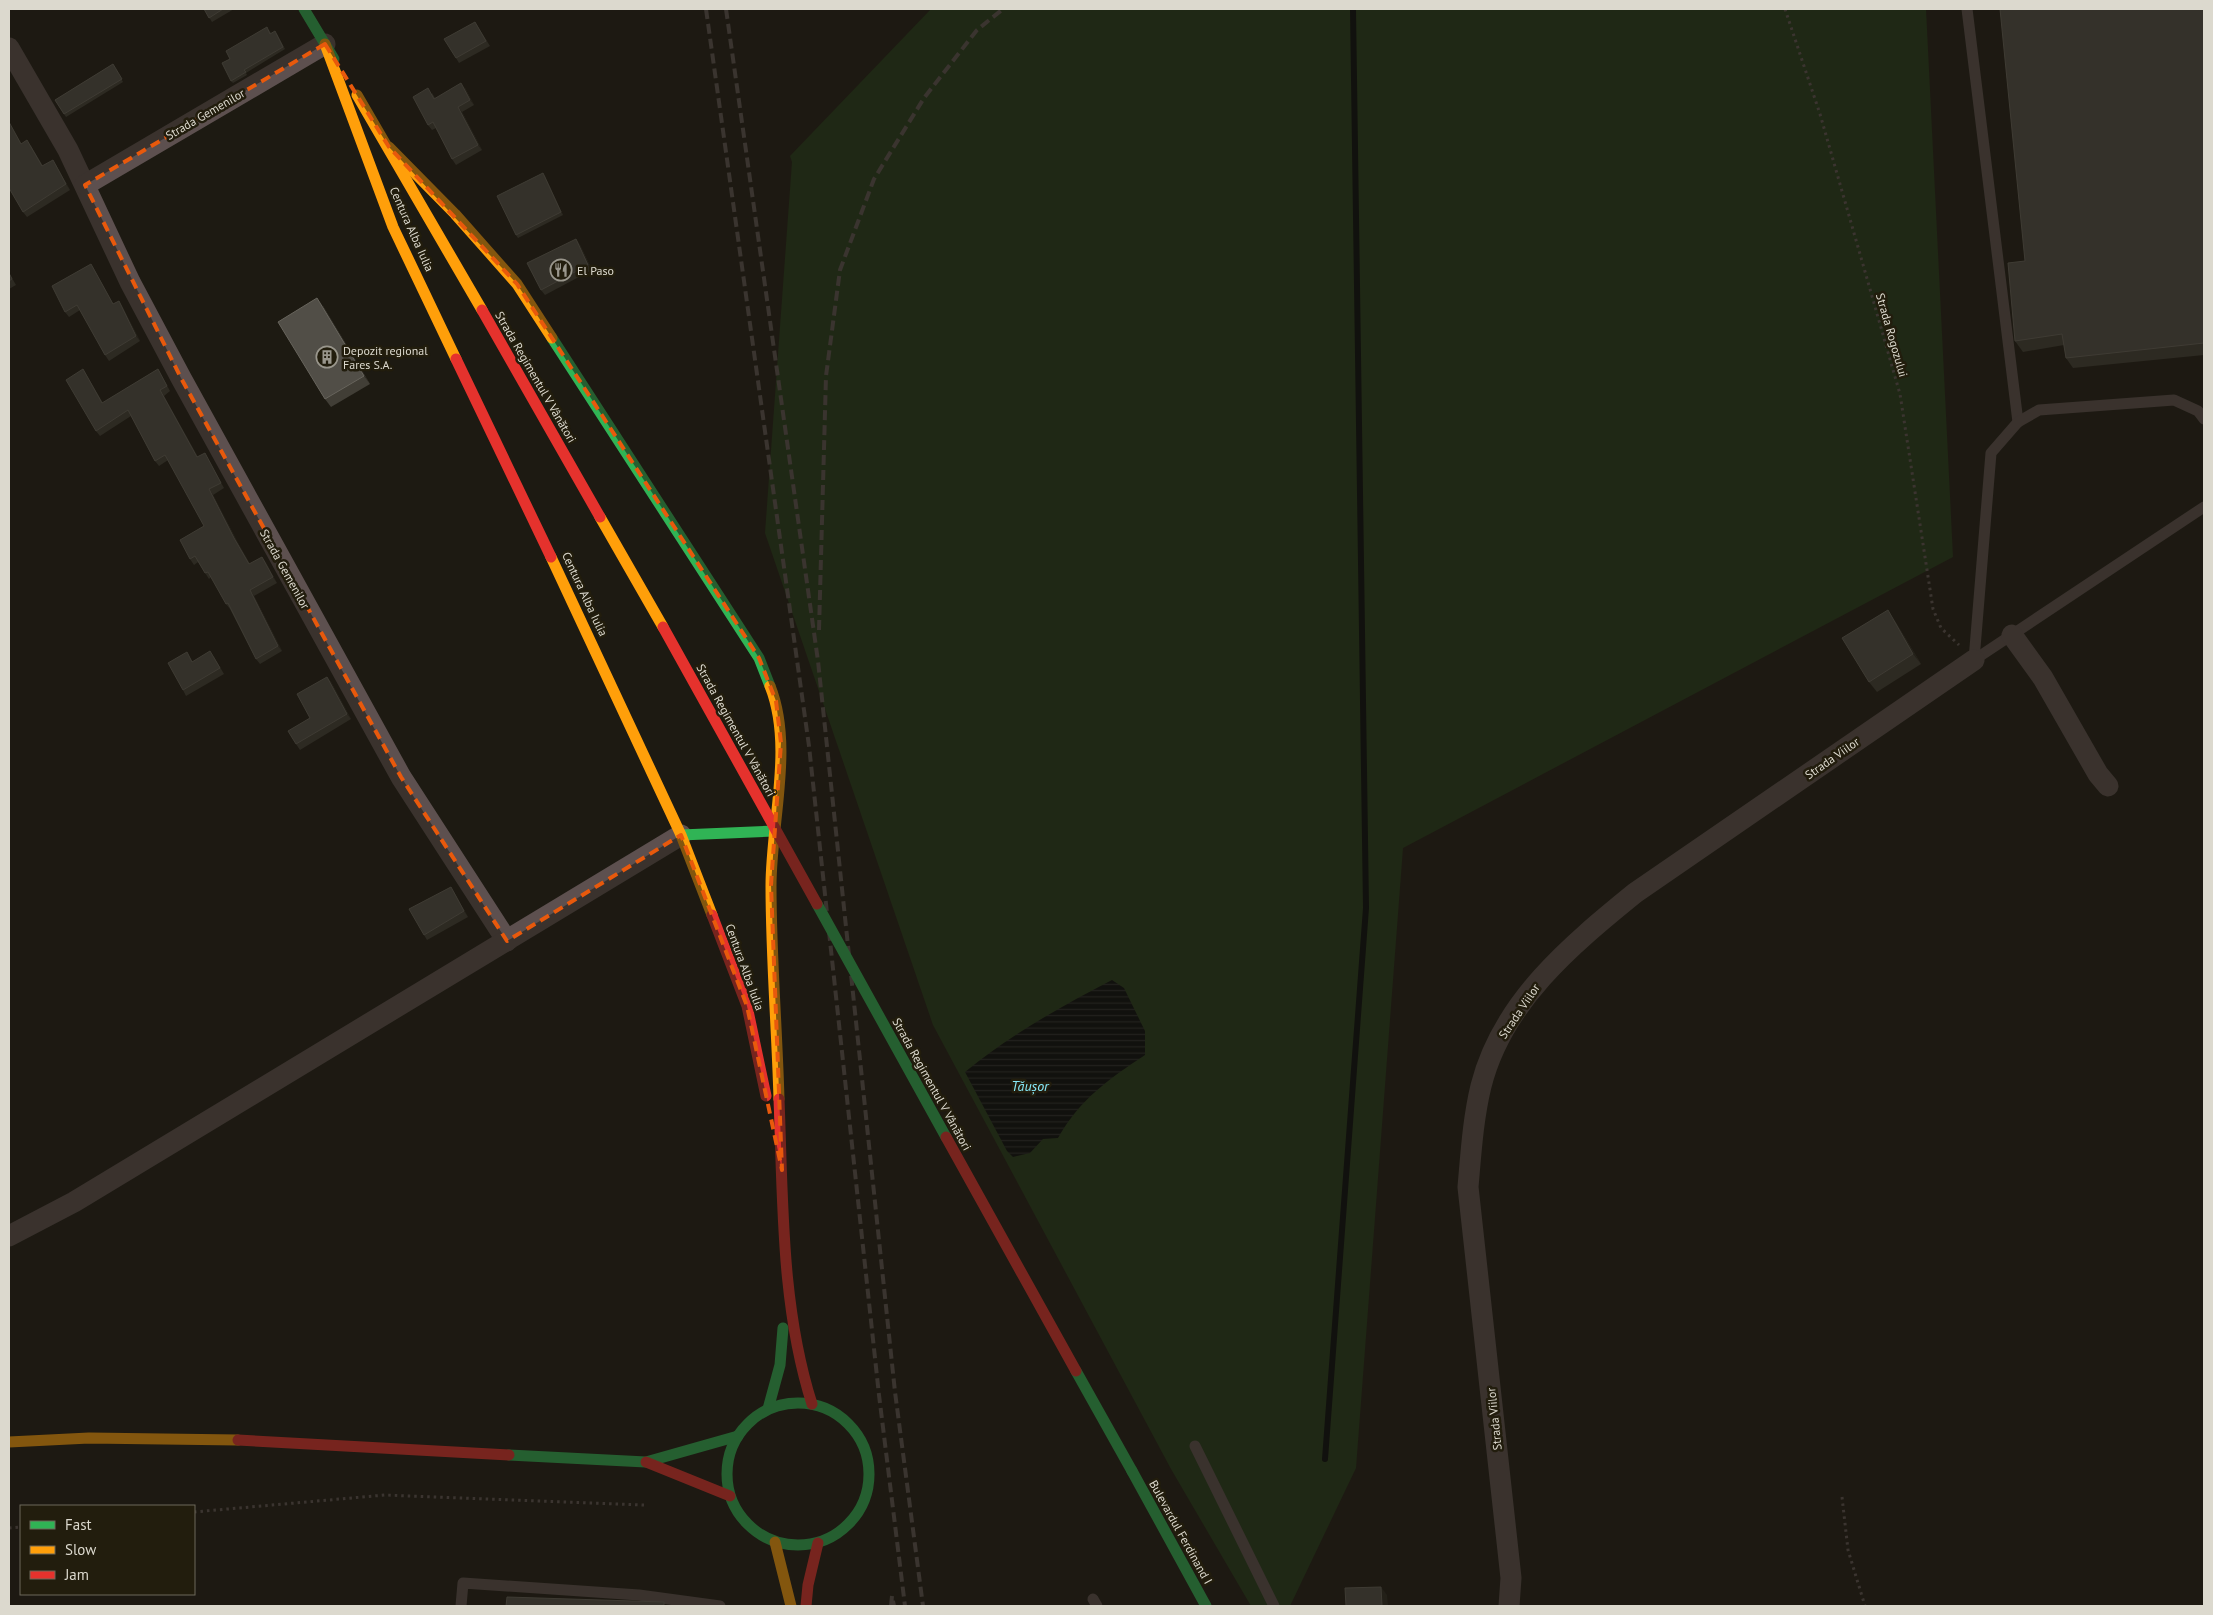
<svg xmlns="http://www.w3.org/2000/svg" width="2213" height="1615" viewBox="0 0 2213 1615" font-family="'PT Sans',sans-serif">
  <defs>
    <pattern id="water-rules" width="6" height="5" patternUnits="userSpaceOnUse" patternTransform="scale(1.25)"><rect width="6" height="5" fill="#040809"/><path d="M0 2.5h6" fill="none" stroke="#282b2c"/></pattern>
  </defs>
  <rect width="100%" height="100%" fill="#1d1a12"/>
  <path fill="#233a19" d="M931,9H1926L1953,557L1403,848L1356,1468L1290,1606H1251L1171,1469L933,1025L765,533L792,162L790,156Z"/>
  <path fill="url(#water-rules)" d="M1112,980L1124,988L1145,1031V1055C1109,1079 1080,1099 1058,1138L1043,1139L1030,1153L1013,1157L1007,1151L965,1072C1010,1035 1060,1007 1112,980Z"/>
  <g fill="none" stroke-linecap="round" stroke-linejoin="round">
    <path stroke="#040809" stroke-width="6" d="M1325,1459L1366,908L1353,9"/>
    <g stroke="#605655" stroke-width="3" stroke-dasharray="2.5 4" stroke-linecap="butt">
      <path d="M1785,9L1820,114L1900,394L1933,609L1941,628L1959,645"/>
      <path d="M1842,1497L1848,1550L1865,1606"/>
      <path d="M194,1512L385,1495L644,1505"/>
      <path d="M9,1528L21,1527"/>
    </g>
    <g stroke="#5d504f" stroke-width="11">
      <path d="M1967,9L2018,422"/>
      <path d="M1974,660L1991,453L2018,422L2039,410L2174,400L2198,411L2204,419"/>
      <path d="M1974,660L2204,507"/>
      <path d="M1195,1446L1274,1606"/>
      <path d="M1093,1599L1097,1606"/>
      <path d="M461,1606L463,1583L639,1595L720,1606"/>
    </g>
    <g stroke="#5d504f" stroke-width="21">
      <path d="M9,48L68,150L130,282L181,378L401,777L507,941"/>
      <path d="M85,185L325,44"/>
      <path d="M2012,635L2043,678L2098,774L2108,786"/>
      <path d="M9,1236L74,1202L681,835"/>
      <path d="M1509,1606L1511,1578L1468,1187C1471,1153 1473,1119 1481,1086C1502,1002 1571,945 1635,893L1974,660"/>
    </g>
    <g stroke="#30b455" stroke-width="11">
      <path d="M304,9L334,59"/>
      <path d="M552,338L759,658L770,686"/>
      <path d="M681,835L773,831"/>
      <circle cx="798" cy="1474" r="71"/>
      <path d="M768,1409L780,1365L783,1328"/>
      <path d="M509,1455L646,1462L738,1436"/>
      <path d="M1132,1471L1206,1606"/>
    </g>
    <g stroke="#ff9f0a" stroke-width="11">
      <path d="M325,44L393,227L456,359"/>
      <path d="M357,95L482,310"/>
      <path d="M389,147L455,214L517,284L552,338"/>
      <path d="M600,517L663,627"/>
      <path d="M551,557L681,835L712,915"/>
      <path d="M770,686C794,746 771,822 771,886C771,957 777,1028 779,1099"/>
      <path d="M9,1442L89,1438L238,1440"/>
      <path d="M775,1542L791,1606"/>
    </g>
    <g stroke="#e5322d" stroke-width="11">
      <path d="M482,310L600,517"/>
      <path d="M456,359L551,557"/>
      <path d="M712,915L747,1006L766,1096"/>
      <path d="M779,1099C783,1201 781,1307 812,1404"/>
      <path d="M238,1440L509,1455"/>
      <path d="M646,1462L730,1496"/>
      <path d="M806,1606L808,1585L818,1543"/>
    </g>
    <g stroke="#5d5452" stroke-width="4" stroke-dasharray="10 5" stroke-linecap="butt">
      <path d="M706,9L809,746L879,1395L905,1606"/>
      <path d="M726,9L818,661L895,1392L923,1606"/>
      <path d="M819,630L826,376L840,270L874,179L924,98L977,30L1003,9"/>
      <path d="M891,1606L892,1596L894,1606"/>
    </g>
    <g stroke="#30b455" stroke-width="11">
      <path d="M817,904L946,1137"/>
      <path d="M1076,1371L1132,1471"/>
    </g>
    <g stroke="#e5322d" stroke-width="11">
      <path d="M663,627L817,904"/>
      <path d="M946,1137L1076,1371"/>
    </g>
  </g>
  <g fill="#413e36">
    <path d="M204,9H234L212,22Z"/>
    <path d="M2204,9V355L2073,368L2066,358L2064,345L2023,352L2015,341L2025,261Z"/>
    <path d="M475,22L490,46L459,63L456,58Z"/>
    <path d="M269,30L271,33L277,34L285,49L246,73L247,75L233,83L231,81L230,59Z"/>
    <path d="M113,64L123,82L66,117L55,100Z"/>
    <path d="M465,88L474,105L462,112L482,150L456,165L452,159L436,128L432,130L428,125L432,93L435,98Z"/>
    <path d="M22,144L31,146L43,166L56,165L70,190L27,217L23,212Z"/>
    <path d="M545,176L563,215L518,238L516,235Z"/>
    <path d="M576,239L580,245L592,270L545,295L541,290Z"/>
    <path d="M91,264L94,269L113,304L119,301L122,306L140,341L109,361L105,355L80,310L69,317L65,312Z"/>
    <path d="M9,273L16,285L9,289Z"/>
    <path d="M323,306L370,384L331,407L325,399Z"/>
    <path d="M83,369L103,403L158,369L170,391L164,396L198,457L205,453L208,459L224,488L213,495L238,543L250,564L262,557L277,583L254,596L282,651L260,664L256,659L230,609L226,604L211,577L209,579L198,562L194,565L190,559L204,526L168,460L159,466L155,461L131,416L100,436L96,431Z"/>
    <path d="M1895,621L1921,664L1877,692L1869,682Z"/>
    <path d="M214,657L224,674L186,696L183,690L190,658L193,662Z"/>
    <path d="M327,677L331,682L351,719L300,750L296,744L310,718Z"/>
    <path d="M454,892L468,917L427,940L424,935Z"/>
  </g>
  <g fill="#2b2821">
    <path d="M461,83L465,88L474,105L470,100Z"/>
    <path d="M458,107L462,112L482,150L478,145Z"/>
    <path d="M9,121L25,150L21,144Z"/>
    <path d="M53,160L56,165L70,190L66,184Z"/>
    <path d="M543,173L545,176L563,215L561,212Z"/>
    <path d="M576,239L580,245L592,270L588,265Z"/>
    <path d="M317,298L323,306L370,384L364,376Z"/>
    <path d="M119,301L122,306L140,341L136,336Z"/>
    <path d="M160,390L164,396L201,463L197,457Z"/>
    <path d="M209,489L213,495L238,543L253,569L234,538Z"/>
    <path d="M262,557L266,562L277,583L273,577Z"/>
    <path d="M250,590L254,596L282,651L278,646Z"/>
    <path d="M1888,610L1895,621L1921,664L1913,654Z"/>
    <path d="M327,677L331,682L351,719L347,714Z"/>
    <path d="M451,887L454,892L468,917L464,911Z"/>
    <path d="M1381,1587L1387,1595L1388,1606H1382Z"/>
  </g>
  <g fill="#514e47" stroke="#67645c">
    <path d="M204,9H223L209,18Z"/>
    <path d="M2000,9H2204V343L2066,358L2062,334L2015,341L2008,263L2025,261Z"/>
    <path d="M475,22L486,41L456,58L444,39Z"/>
    <path d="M267,27L270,34L275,31L283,47L244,70L246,72L231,81L222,63L230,59L226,51Z"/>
    <path d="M113,64L122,79L64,114L55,100Z"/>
    <path d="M461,83L470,100L458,107L478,145L452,159L433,122L428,125L413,97L428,88L434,99Z"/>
    <path d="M9,122L21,144L27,140L42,166L53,160L66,184L23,212L9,188Z"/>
    <path d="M543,173L561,212L516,235L497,196Z"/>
    <path d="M576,239L588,265L541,290L527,263Z"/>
    <path d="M91,264L113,304L119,301L136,336L105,355L77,305L65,312L52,286Z"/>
    <path d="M9,273L12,279L9,281Z"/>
    <path d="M317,298L364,376L325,399L278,322Z"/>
    <path d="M83,369L102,403L158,369L167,386L160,390L197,457L205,453L221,483L209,489L234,538L249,564L262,557L273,577L250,590L278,646L256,659L228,603L226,604L208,572L205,573L195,556L190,559L180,540L204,526L165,455L155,461L128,410L96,431L66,380Z"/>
    <path d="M1888,610L1913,654L1869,682L1842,638Z"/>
    <path d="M210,651L220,668L183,690L168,663L187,652L192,662Z"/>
    <path d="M327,677L347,714L296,744L288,731L310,718L297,694Z"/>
    <path d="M451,887L464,911L424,935L409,909Z"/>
    <path d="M1381,1587L1382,1606H1346L1345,1588Z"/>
    <path d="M507,1597L664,1602V1606H506Z"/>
  </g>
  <path d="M0 0H2213V1615H0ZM325,44L389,147L517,284L759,658L776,701L781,743L771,885L782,1170L747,1006L681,835L507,941L401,777L181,378L85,185Z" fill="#1d1a12" fill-opacity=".55" fill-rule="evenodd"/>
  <path fill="none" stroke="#e8590c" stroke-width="4" stroke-dasharray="10 6" stroke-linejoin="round" d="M325,44L389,147L517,284L759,658L776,701L781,743L771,885L782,1170L747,1006L681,835L507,941L401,777L181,378L85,185Z"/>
  <defs>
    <g id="restaurant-ring" transform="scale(1.125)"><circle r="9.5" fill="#221d0d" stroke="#99968c" stroke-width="1.5"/><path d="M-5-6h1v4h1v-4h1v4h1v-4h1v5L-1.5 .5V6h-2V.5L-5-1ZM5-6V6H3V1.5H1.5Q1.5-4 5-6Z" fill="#99968c"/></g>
    <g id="building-ring" transform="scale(1.125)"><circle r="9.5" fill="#221d0d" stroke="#99968c" stroke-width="1.5"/><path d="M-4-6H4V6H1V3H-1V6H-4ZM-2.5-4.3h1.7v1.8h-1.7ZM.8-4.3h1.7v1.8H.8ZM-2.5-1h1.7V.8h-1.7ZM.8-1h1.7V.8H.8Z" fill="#99968c"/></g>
  </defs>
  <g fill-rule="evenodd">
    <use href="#restaurant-ring" x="561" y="270"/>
    <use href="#building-ring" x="327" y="357"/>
  </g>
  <g text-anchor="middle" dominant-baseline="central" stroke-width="5" stroke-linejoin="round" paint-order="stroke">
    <g font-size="12" fill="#dcd9ce" stroke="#221d0d">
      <text transform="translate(205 114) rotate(-30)">Strada Gemenilor</text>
      <text transform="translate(412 229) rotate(66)">Centura Alba Iulia</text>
      <text transform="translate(1892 335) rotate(74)">Strada Rogozului</text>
      <text transform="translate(536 377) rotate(60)">Strada Regimentul V Vânători</text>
      <text transform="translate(285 569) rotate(61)">Strada Gemenilor</text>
      <text transform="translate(585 594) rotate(65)">Centura Alba Iulia</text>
      <text transform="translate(736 730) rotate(61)">Strada Regimentul V Vânători</text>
      <text transform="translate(1832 758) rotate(-35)">Strada Viilor</text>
      <text transform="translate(745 967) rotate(70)">Centura Alba Iulia</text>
      <text transform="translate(1519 1011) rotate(-56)">Strada Viilor</text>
      <text transform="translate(932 1084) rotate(61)">Strada Regimentul V Vânători</text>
      <text transform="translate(1494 1419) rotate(-96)">Strada Viilor</text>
      <text transform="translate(1181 1532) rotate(61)">Bulevardul Ferdinand I</text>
    </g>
    <g font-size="12" fill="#dcd9ce" stroke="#221d0d" text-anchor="start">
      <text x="577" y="270">El Paso</text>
      <text x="343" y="350">Depozit regional<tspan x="343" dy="14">Fares S.A.</tspan></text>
    </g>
    <g font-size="14" font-style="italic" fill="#88e9f9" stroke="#221d0d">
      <text x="1030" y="1086">Tăușor</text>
    </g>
  </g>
  <rect width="2213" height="1615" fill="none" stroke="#dcd9ce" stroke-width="20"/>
  <rect x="20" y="1505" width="175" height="90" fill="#221d0d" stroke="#6c685a"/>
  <rect x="30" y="1521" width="25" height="8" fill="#30b455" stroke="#6c685a"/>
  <text x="65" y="1530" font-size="15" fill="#dcd9ce">Fast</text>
  <rect x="30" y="1546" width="25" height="8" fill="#ff9f0a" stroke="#6c685a"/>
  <text x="65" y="1555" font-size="15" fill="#dcd9ce">Slow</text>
  <rect x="30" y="1571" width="25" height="8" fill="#e5322d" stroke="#6c685a"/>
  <text x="65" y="1580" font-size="15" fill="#dcd9ce">Jam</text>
</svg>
